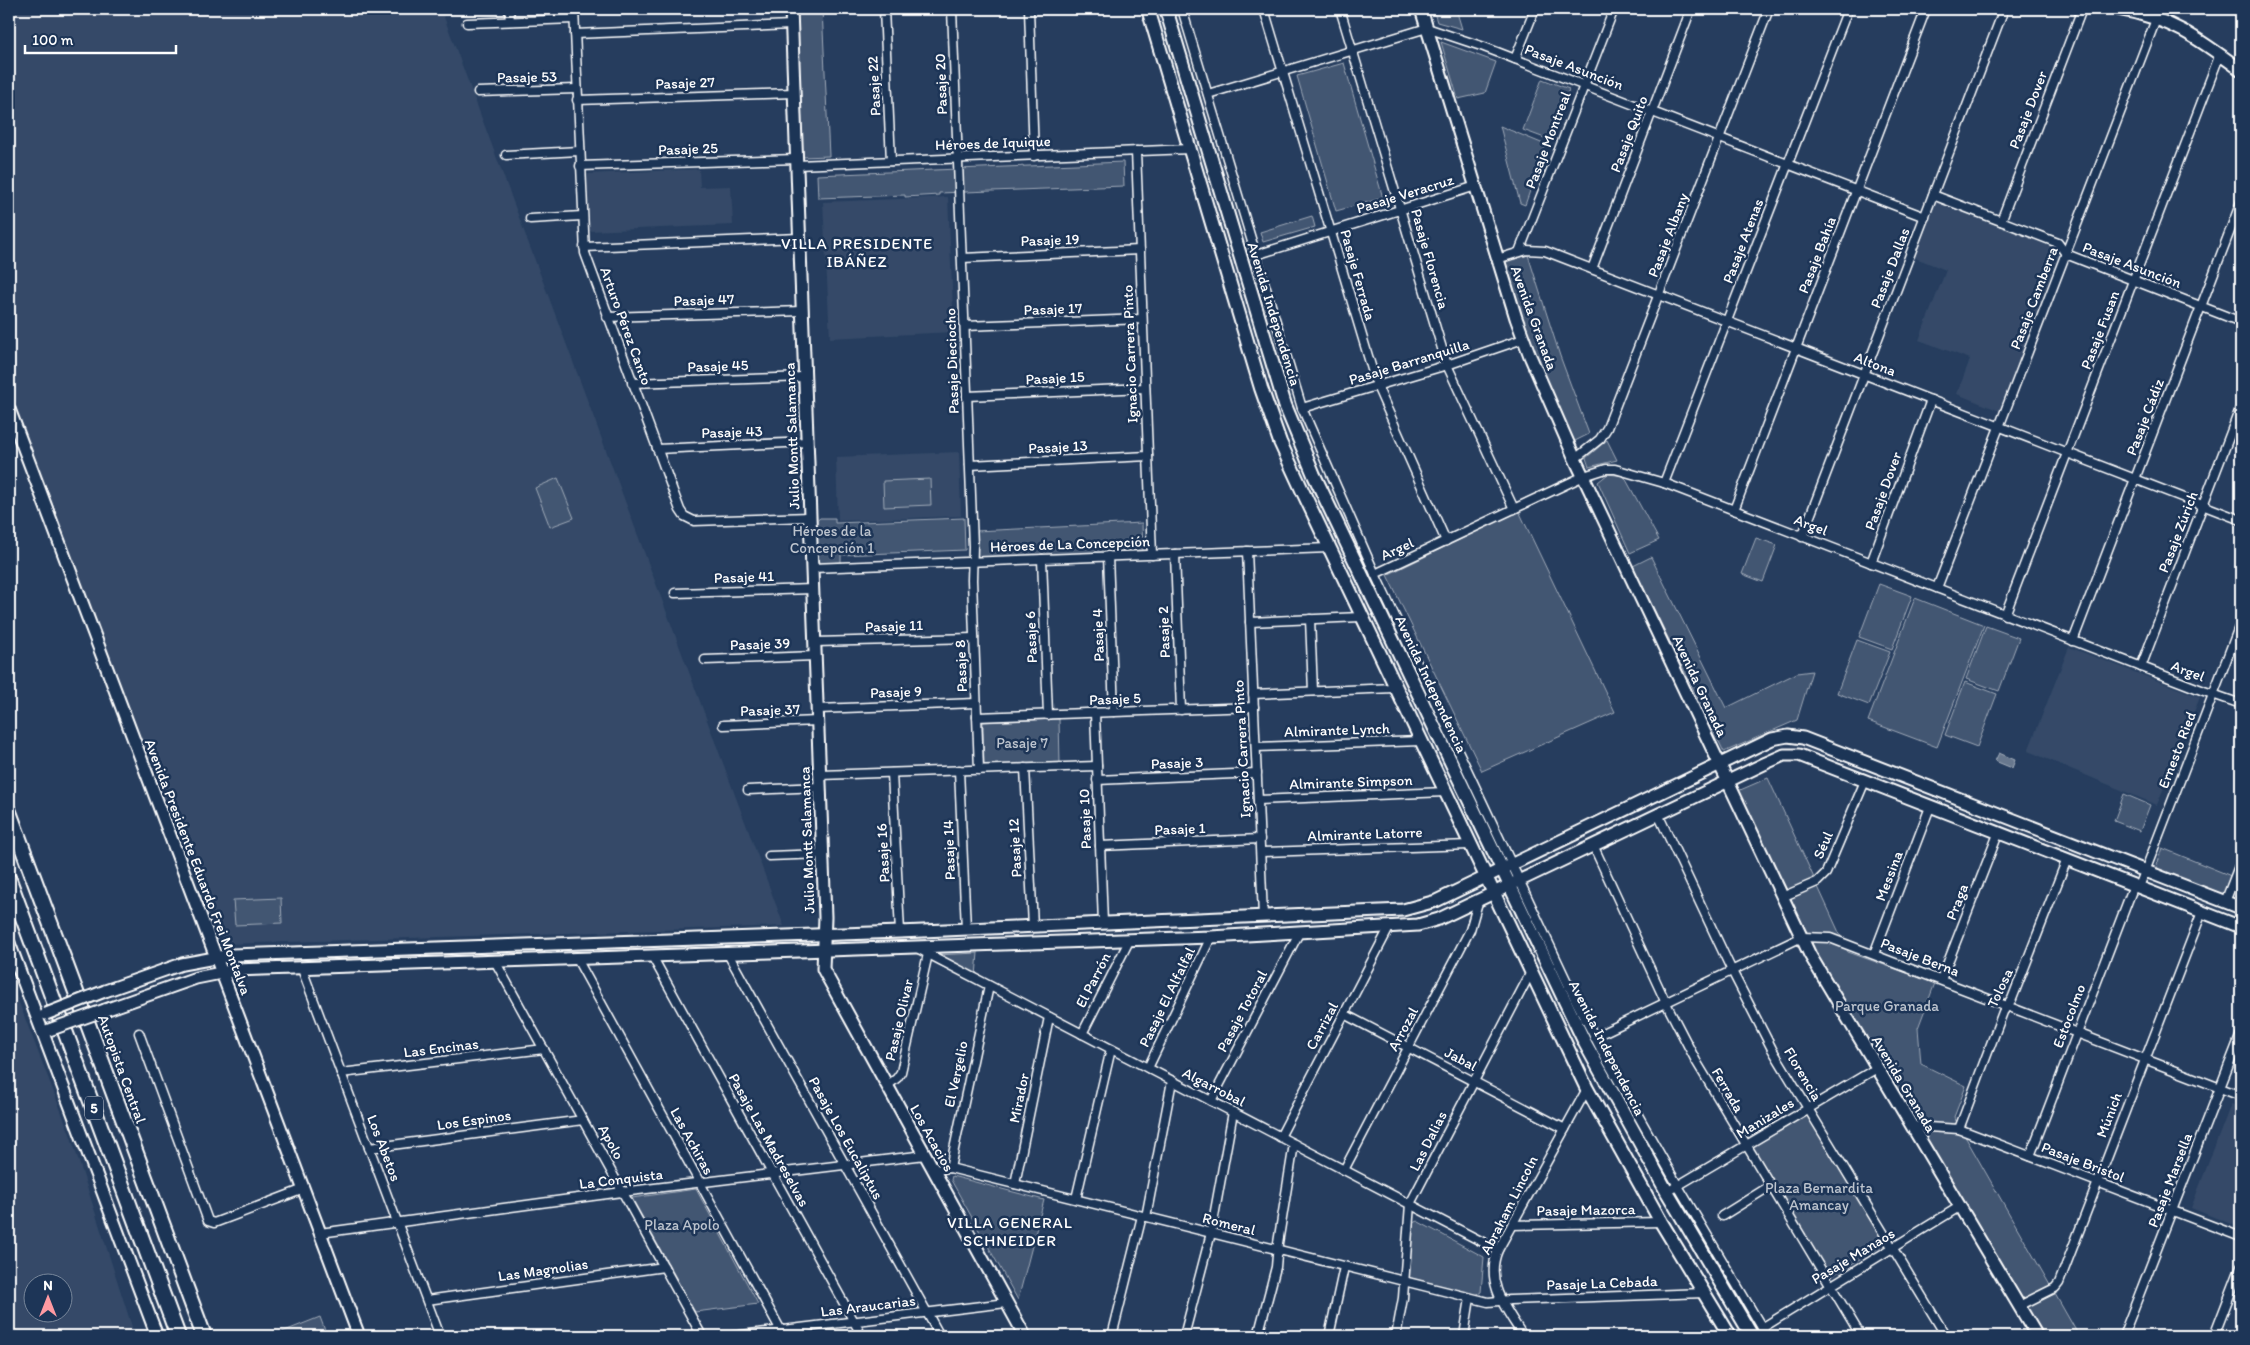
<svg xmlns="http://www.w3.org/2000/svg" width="2250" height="1345" viewBox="0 0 2250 1345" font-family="Itim,sans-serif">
  <rect width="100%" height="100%" fill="#263d5e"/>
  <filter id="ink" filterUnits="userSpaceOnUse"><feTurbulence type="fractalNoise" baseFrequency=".02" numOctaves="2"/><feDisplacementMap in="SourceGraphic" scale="10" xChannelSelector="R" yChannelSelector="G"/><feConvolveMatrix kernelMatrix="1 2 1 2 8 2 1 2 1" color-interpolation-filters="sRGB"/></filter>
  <g filter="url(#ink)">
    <g fill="#344a68" fill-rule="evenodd">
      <path d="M9,9H441L784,926L224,944L89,619L9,399Z"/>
      <path d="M699,169L700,187L731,186L733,225L589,231L587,174Z"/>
      <path d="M948,197L954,332L830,338L823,202Z"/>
      <path d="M1939,202L2056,246L2059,253L2000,411L1957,394L1970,359L1919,340L1946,270L1913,257L1933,204Z"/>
      <path d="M959,452L961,516L838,521L836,457Z"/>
      <path d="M2069,647L2200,697L2157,805L2028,751Z"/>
      <path d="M9,977L70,1134L135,1336H9ZM32,1282H62V1312H32Z"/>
      <path d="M2231,1104L2241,1107V1228L2191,1208Z"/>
    </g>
    <g fill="#425672" stroke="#a0aab8">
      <path d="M796,9H822L829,156L803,157Z"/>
      <path d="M1433,9H1456L1462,29L1437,22Z"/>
      <path d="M1441,42L1496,62L1485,93L1458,99Z"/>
      <path d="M1344,63L1383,198L1336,211L1297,76Z"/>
      <path d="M1542,79L1569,89L1550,140L1523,130Z"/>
      <path d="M1500,126L1546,145L1525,205L1520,203Z"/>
      <path d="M1123,162L1124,186L939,193V195L905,197V195L818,198L817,175Z"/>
      <path d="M1312,216L1315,227L1263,242L1260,232Z"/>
      <path d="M1528,255L1560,356L1589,434L1573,442L1528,339L1503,263Z"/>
      <path d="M1607,440L1617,460L1589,467L1586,458Z"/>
      <path d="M1608,474L1624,476L1659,540L1630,553L1598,482Z"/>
      <path d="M558,478L574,518L550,527L535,488Z"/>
      <path d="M930,479L931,505L884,507L883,481Z"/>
      <path d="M1519,511L1615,712L1482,771L1387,575Z"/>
      <path d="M820,518H835V523L964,518L965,550L841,555V564H819L815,558L814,523Z"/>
      <path d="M1142,523L1143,553L978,560L976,531Z"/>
      <path d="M1756,538L1777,545L1763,582L1742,574Z"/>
      <path d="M1651,557L1726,708L1797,673L1812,671L1797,720L1724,752L1633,566Z"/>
      <path d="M1879,584L1912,596L1892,649L1859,637Z"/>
      <path d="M1915,598L1984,625L1937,747L1868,721Z"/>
      <path d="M1986,626L2019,638L1999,691L1966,679Z"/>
      <path d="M1857,640L1890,652L1869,705L1837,693Z"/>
      <path d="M1965,682L1997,694L1977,747L1945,735Z"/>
      <path d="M1059,719L1060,764L984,766L983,722Z"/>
      <path d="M1768,778L1848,952L1935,983L1918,1028L1921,1064L1966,1086L1954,1117L2079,1336H2042L1810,946L1738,791Z"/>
      <path d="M2124,794L2150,805L2140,831L2114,821Z"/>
      <path d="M2162,848L2241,880V903L2160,871L2156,865Z"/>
      <path d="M281,898L282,923L235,925L233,900Z"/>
      <path d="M978,953L976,976L936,955Z"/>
      <path d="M1807,1115L1885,1244L1830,1277L1752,1148Z"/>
      <path d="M952,1176L1044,1200L1018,1300L951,1180Z"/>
      <path d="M696,1189L758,1304L695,1312L632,1198Z"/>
      <path d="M1417,1221L1484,1257L1481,1292L1476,1295L1407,1277L1411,1224Z"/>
      <path d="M320,1317L327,1336H272Z"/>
    </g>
    <path fill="#67788e" stroke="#a4aebb" d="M1999,753L2015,760L2012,768L1995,761Z"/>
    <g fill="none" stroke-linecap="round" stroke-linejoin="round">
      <g stroke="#fff" stroke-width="11">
        <g id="street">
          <path d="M509,9L510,21"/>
          <path d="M574,9L585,253L680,510L684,516L694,521L810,517"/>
          <path d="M791,9H808"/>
          <path d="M884,9L891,161"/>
          <path d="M952,9L973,546L972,580L979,770"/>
          <path d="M1029,9L1034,156"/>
          <path d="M1182,9L1302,408L1375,574L1577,1003L1604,1055L1678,1186L1767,1336"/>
          <path d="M1264,9L1377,386L1446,541"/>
          <path d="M1340,9L1447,365L1514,509"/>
          <path d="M467,23L574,19"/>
          <path d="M575,34L791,25"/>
          <path d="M1515,59L1535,9"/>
          <path d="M478,92L577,89"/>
          <path d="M1208,94L1427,28L1484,47L1925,217"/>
          <path d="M577,100L794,93"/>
          <path d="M1136,151L1152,555"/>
          <path d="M506,155L579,151"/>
          <path d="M797,165L1190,149"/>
          <path d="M580,166L797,159"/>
          <path d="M1933,195L2058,243L2066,254L2241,322"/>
          <path d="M530,219L582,216"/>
          <path d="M2001,221L2082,9"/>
          <path d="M584,247L800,238"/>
          <path d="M1519,252L1614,9"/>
          <path d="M1256,255L1476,186"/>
          <path d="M962,258L1140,250"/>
          <path d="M1497,259L1527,250L1545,251L2241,520"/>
          <path d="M1592,269L1691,9"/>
          <path d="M607,317L802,311"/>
          <path d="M965,326L1142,319"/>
          <path d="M632,383L805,377"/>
          <path d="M967,396L1145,388"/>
          <path d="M1302,408L1447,365L1523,339"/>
          <path d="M657,449L807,442"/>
          <path d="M1575,459L1600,439L1607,428L1769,9"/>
          <path d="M970,465L1148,456"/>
          <path d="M1664,483L1848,9"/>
          <path d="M1734,510L1926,9"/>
          <path d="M1802,537L2004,9"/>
          <path d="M1247,551L1263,916"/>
          <path d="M1175,554L1181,710"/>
          <path d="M1108,556L1114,712"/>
          <path d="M1042,559L1048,715"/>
          <path d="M1871,563L1931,400"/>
          <path d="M812,568L1329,548"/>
          <path d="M1375,574L1584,476L1606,469H1615L1664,483L2204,691L2241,704"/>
          <path d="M1937,588L2160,9"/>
          <path d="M675,593L813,589"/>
          <path d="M2005,615L2220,54"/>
          <path d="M1310,619L1313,691"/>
          <path d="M1250,622L1361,617"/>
          <path d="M2073,641L2241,202"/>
          <path d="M815,642L974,638"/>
          <path d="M705,660L815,656"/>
          <path d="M2141,667L2241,406"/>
          <path d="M1253,694L1394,688"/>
          <path d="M818,709L976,703"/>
          <path d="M1095,713L1103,923"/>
          <path d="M977,717L1254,707"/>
          <path d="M723,725L818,721"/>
          <path d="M1256,747L1420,741"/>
          <path d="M1025,768L1033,926"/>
          <path d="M959,770L966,929"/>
          <path d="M892,773L900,932"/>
          <path d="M820,775L1097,766"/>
          <path d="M1097,780L1257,773"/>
          <path d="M748,790L820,787"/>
          <path d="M1258,800L1445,792"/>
          <path d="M1658,814L1732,971L1772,1049L1946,1336"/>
          <path d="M1593,845L1666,1003L1696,1061L1861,1336"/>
          <path d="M1100,846L1260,839"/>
          <path d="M1261,852L1470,845"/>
          <path d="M769,856L823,854"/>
          <path d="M2139,887L2241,622"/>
          <path d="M1782,897L1817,882L1826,873L1865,781"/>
          <path d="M2225,902L2241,861"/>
          <path d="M917,948L1498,1250"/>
          <path d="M728,954L940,1336"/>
          <path d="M1874,954L1930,807"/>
          <path d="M652,956L862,1336"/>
          <path d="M577,959L784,1336"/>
          <path d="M495,961L702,1336"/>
          <path d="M302,969L440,1336"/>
          <path d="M1941,980L1998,834"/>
          <path d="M1344,1014L1565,1129"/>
          <path d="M139,1033L208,1221L214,1223L304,1189"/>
          <path d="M1082,1034L1130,939"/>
          <path d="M1594,1037L1802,937L1830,938L2241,1096"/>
          <path d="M1148,1068L1211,937"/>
          <path d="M341,1073L544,1049"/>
          <path d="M887,1086L897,1078L901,1072L928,954"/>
          <path d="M1211,1101L1299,933"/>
          <path d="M1912,1126L1959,1129L2241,1237"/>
          <path d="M1959,1129L2003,1012L2012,999L2067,859"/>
          <path d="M1280,1137L1389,928"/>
          <path d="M369,1148L583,1120"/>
          <path d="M2030,1156L2134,885"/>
          <path d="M950,1168L989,986"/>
          <path d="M933,1170L950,1168L1488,1302L1510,1300L1704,1293"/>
          <path d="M1344,1170L1470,930L1479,899"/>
          <path d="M1015,1184L1049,1017"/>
          <path d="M1667,1192L1877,1068"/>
          <path d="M1076,1199L1111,1049"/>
          <path d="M1722,1216L1770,1186"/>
          <path d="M1146,1217L1172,1081"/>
          <path d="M1512,1225L1661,1222"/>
          <path d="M320,1233L622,1192L925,1155"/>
          <path d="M427,1300L664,1267"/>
          <path d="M2019,1306L2055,1288L2059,1283L2202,912"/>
          <path d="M1762,1328L1959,1207"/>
          <path d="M733,1336L1006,1303"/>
          <path d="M1112,1336L1142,1216"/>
          <path d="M1184,1336L1211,1233L1233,1112"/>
          <path d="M1258,1336L1276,1267L1278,1243L1294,1144"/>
          <path d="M1329,1336L1344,1267"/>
          <path d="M1396,1336L1403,1298L1410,1204L1531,972"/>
          <path d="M1464,1336L1470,1298"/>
          <path d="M1523,1336C1507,1310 1484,1283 1498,1250L1587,1089"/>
          <path d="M2123,1336L2241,1034"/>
          <path d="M2214,1336L2241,1266"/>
        </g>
      </g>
      <g stroke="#fff" stroke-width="15">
        <g id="secondary">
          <path d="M791,9L825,917L823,969L1025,1336"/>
          <path d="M1421,9L1516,318L1530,356L1575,459L1810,955L2037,1336"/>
          <path d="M2118,9C2171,18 2199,39 2241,70"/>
          <path d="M9,409L359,1336"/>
          <path d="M9,943L157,1336"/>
          <path d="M105,991L182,964L231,955L900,932L1403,910L1436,901L1772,739L1788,736L1803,738L2241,908"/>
          <path d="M105,1010L196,978L236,970L1211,937L1418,925L1439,919L1766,763L1784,755H1799L2241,927"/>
        </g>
      </g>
      <g stroke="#fff" stroke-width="16">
        <g id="primary">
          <path d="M1148,9L1261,388L1280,442L1303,492L1587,1089L1661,1222L1730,1336"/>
          <path d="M1166,9L1285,405L1314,475L1585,1043L1667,1192L1752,1336"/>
        </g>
      </g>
      <g stroke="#fff" stroke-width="18">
        <g id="highway">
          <path d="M9,812L204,1336"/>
          <path d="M9,880L178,1336"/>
        </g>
      </g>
      <use href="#street" stroke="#1d3557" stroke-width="8"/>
      <use href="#secondary" stroke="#1d3557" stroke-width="11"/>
      <use href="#primary" stroke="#1d3557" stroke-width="12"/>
      <use href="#highway" stroke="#1d3557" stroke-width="14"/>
      <g stroke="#fff" stroke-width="15" stroke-linecap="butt">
        <g id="secondary-bridge">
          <path d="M46,1014L105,991"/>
          <path d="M49,1030L105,1010"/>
        </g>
      </g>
      <use href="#secondary-bridge" stroke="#1d3557" stroke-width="11"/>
    </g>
  </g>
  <g text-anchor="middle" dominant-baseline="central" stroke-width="5" stroke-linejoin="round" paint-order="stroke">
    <rect fill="#1d3557" stroke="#bbc2cd" stroke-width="1" x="85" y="1096.5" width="18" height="23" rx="4"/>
    <g font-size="14" font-weight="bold" fill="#fff">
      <text x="94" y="1108">5</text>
    </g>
    <g font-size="15" fill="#fff" stroke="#1d3557">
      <text transform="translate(1574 67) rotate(21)">Pasaje Asunción</text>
      <text transform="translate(527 77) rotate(-1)">Pasaje 53</text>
      <text transform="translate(685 83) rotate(-2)">Pasaje 27</text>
      <text transform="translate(941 84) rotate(-92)">Pasaje 20</text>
      <text transform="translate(874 86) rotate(-93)">Pasaje 22</text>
      <text transform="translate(2028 110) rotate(-69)">Pasaje Dover</text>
      <text transform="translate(1629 134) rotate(-69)">Pasaje Quito</text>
      <text transform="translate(1548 140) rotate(-69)">Pasaje Montreal</text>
      <text transform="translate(993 143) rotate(-2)">Héroes de Iquique</text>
      <text transform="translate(688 149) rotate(-2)">Pasaje 25</text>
      <text transform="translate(1405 194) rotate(-17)">Pasaje Veracruz</text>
      <text transform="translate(1668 235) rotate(-69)">Pasaje Albany</text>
      <text transform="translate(1050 240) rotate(-2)">Pasaje 19</text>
      <text transform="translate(1743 241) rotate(-69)">Pasaje Atenas</text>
      <text transform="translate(1817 255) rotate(-69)">Pasaje Bahía</text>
      <text transform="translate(1430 259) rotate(74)">Pasaje Florencia</text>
      <text transform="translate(2132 265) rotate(21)">Pasaje Asunción</text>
      <text transform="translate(1890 268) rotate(-69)">Pasaje Dallas</text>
      <text transform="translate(1358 275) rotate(74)">Pasaje Ferrada</text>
      <text transform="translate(2034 298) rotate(-69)">Pasaje Camberra</text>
      <text transform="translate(704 300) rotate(-2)">Pasaje 47</text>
      <text transform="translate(1053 309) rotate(-2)">Pasaje 17</text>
      <text transform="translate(1274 314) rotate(73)">Avenida Independencia</text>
      <text transform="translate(1534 318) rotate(70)">Avenida Granada</text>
      <text transform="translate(626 326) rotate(70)">Arturo Pérez Canto</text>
      <text transform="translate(2100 330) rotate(-69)">Pasaje Fusan</text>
      <text transform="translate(1130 354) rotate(-92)">Ignacio Carrera Pinto</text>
      <text transform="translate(952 361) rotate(-92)">Pasaje Dieciocho</text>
      <text transform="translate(1409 362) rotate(-17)">Pasaje Barranquilla</text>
      <text transform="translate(1875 364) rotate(21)">Altona</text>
      <text transform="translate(718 366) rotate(-2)">Pasaje 45</text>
      <text transform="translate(1055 378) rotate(-3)">Pasaje 15</text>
      <text transform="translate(2145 417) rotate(-69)">Pasaje Cádiz</text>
      <text transform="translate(732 432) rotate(-2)">Pasaje 43</text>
      <text transform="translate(792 436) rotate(-92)">Julio Montt Salamanca</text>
      <text transform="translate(1058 447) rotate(-3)">Pasaje 13</text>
      <text transform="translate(1883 491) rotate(-70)">Pasaje Dover</text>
      <text transform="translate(1811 525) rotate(21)">Argel</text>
      <text transform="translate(2178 532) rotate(-69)">Pasaje Zúrich</text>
      <text transform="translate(1070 544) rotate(-2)">Héroes de La Concepción</text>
      <text transform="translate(1397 549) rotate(-25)">Argel</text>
      <text transform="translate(744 577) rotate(-2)">Pasaje 41</text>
      <text transform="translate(894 626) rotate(-2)">Pasaje 11</text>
      <text transform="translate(1164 632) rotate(-92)">Pasaje 2</text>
      <text transform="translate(1098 635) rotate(-92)">Pasaje 4</text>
      <text transform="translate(1031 637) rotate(-92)">Pasaje 6</text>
      <text transform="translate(760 644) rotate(-2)">Pasaje 39</text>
      <text transform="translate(961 666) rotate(-92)">Pasaje 8</text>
      <text transform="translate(2188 671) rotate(21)">Argel</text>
      <text transform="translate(1431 684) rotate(65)">Avenida Independencia</text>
      <text transform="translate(1700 686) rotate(65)">Avenida Granada</text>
      <text transform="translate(896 692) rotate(-2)">Pasaje 9</text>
      <text transform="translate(1115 699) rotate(-2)">Pasaje 5</text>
      <text transform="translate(770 710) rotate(-2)">Pasaje 37</text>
      <text transform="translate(1337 730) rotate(-2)">Almirante Lynch</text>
      <text transform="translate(1242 749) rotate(-93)">Ignacio Carrera Pinto</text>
      <text transform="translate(2177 750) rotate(-69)">Ernesto Ried</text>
      <text transform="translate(1177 763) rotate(-2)">Pasaje 3</text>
      <text transform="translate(1351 782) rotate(-2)">Almirante Simpson</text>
      <text transform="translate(1085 819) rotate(-92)">Pasaje 10</text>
      <text transform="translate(1180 829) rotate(-2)">Pasaje 1</text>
      <text transform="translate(1365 834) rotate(-2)">Almirante Latorre</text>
      <text transform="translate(807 840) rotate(-92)">Julio Montt Salamanca</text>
      <text transform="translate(1823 845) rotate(-67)">Séul</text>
      <text transform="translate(1015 848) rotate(-93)">Pasaje 12</text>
      <text transform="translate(949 850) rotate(-92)">Pasaje 14</text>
      <text transform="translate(883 853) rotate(-93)">Pasaje 16</text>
      <text transform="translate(198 867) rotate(69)">Avenida Presidente Eduardo Frei Montalva</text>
      <text transform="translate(1889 876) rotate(-69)">Messina</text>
      <text transform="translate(1957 902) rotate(-69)">Praga</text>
      <text transform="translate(1920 957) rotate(21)">Pasaje Berna</text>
      <text transform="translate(1093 980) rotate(-63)">El Parrón</text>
      <text transform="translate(2000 988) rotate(-65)">Tolosa</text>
      <text transform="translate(1167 997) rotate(-64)">Pasaje El Alfalfal</text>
      <text transform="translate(1242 1011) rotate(-62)">Pasaje Totoral</text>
      <text transform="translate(2069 1016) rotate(-69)">Estocolmo</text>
      <text transform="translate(899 1020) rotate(-77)">Pasaje Olivar</text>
      <text transform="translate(1322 1026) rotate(-62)">Carrizal</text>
      <text transform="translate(1403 1029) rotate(-62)">Arrozal</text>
      <text transform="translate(441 1048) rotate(-7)">Las Encinas</text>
      <text transform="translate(1607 1048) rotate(63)">Avenida Independencia</text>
      <text transform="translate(1461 1059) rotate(28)">Jabal</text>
      <text transform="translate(122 1069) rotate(70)">Autopista Central</text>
      <text transform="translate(956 1074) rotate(-78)">El Vergelio</text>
      <text transform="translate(1803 1074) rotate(59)">Florencia</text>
      <text transform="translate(1904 1084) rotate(59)">Avenida Granada</text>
      <text transform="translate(1214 1087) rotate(27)">Algarrobal</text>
      <text transform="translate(1728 1090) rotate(60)">Ferrada</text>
      <text transform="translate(1019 1098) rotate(-78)">Mirador</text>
      <text transform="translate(2109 1115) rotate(-69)">Múnich</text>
      <text transform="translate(1765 1118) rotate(-31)">Manizales</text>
      <text transform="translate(474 1120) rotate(-8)">Los Espinos</text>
      <text transform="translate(846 1138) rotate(61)">Pasaje Los Eucaliptus</text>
      <text transform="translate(932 1138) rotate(61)">Los Acacios</text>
      <text transform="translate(769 1140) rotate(61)">Pasaje Las Madreselvas</text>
      <text transform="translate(692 1141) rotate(61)">Las Achiras</text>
      <text transform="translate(1428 1141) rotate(-63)">Las Dalias</text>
      <text transform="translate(611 1142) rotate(61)">Apolo</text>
      <text transform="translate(384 1148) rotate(69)">Los Abetos</text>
      <text transform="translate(2083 1162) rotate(21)">Pasaje Bristol</text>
      <text transform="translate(621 1179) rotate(-7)">La Conquista</text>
      <text transform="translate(2170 1180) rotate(-69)">Pasaje Marsella</text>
      <text transform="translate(1509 1205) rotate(-63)">Abraham Lincoln</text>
      <text transform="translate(1586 1210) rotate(-1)">Pasaje Mazorca</text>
      <text transform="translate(1229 1224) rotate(14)">Romeral</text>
      <text transform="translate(1853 1256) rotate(-31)">Pasaje Manaos</text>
      <text transform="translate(543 1270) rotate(-8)">Las Magnolias</text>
      <text transform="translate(1602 1283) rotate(-2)">Pasaje La Cebada</text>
      <text transform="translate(868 1306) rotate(-7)">Las Araucarias</text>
    </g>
    <g font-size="15" fill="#bdc4ce" stroke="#1d3557">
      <text x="832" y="531">Héroes de la<tspan x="832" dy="17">Concepción 1</tspan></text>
      <text x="1022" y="743">Pasaje 7</text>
      <text x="1887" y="1006">Parque Granada</text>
      <text x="1819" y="1188">Plaza Bernardita<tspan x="1819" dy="17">Amancay</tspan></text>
      <text x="682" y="1225">Plaza Apolo</text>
    </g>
    <g font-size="16" letter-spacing="1" fill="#fff" stroke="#1d3557">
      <text x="857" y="243">VILLA PRESIDENTE<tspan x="857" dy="18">IBÁÑEZ</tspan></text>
      <text x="1010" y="1222">VILLA GENERAL<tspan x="1010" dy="18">SCHNEIDER</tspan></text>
    </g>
  </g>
  <rect width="2250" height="1345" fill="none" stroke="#1d3557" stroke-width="30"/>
  <rect x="15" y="15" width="2220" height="1315" fill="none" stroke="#fff" stroke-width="2" filter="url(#ink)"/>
  <g transform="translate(48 1298)"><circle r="24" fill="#1d3557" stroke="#77869a"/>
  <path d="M0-4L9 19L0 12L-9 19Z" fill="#ff9aa2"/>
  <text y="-8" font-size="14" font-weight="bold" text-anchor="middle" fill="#ffffff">N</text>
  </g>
  <path d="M25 45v8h151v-8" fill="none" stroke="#ffffff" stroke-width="2.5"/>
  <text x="32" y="45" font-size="15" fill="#ffffff" stroke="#1d3557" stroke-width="4" paint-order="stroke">100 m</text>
</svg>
